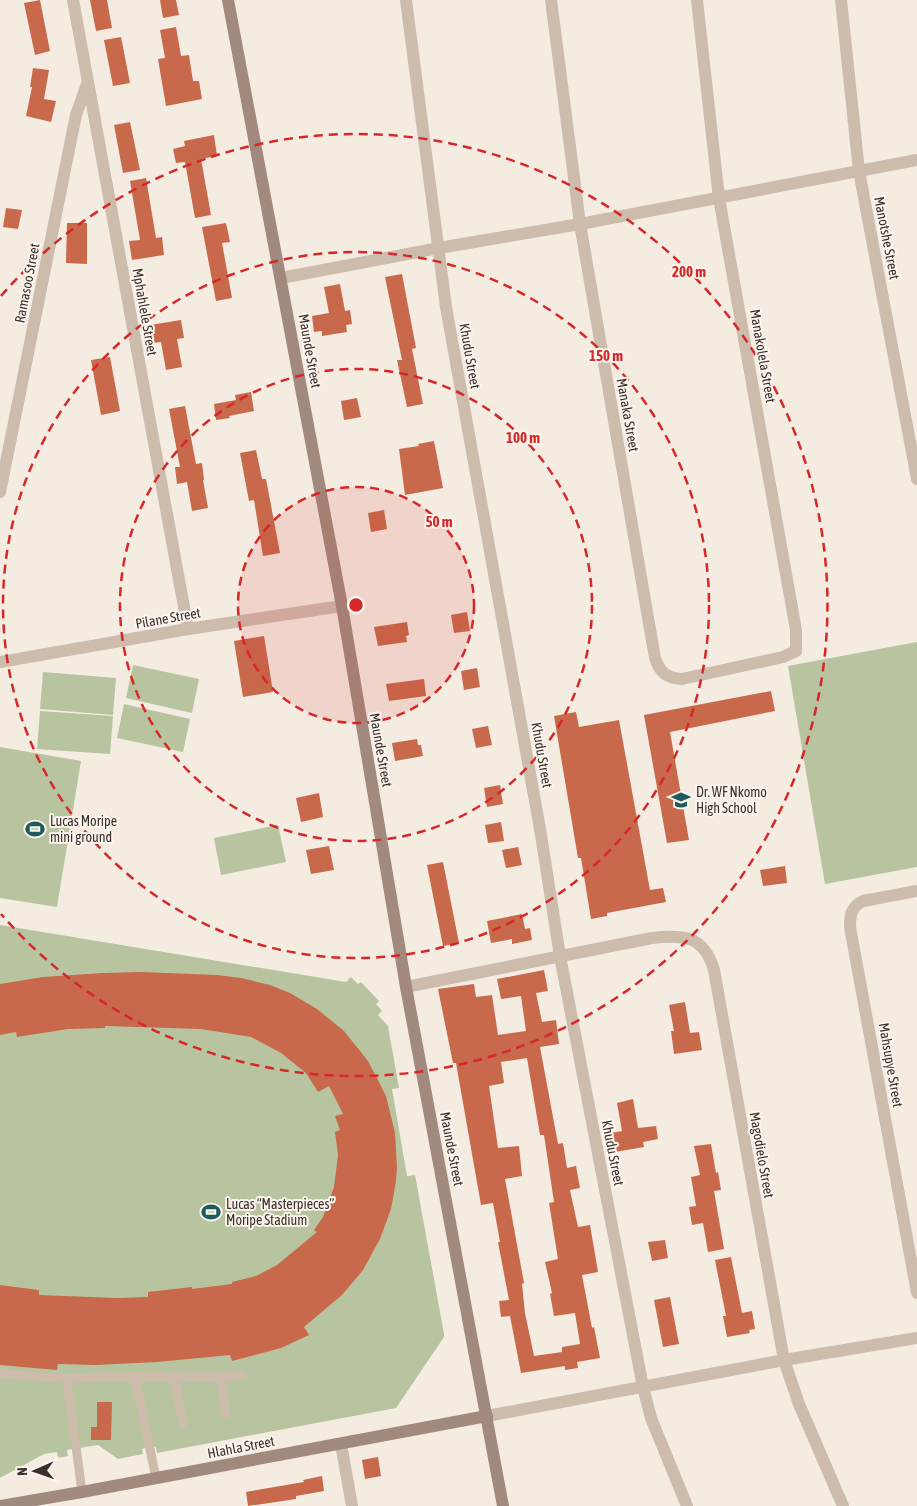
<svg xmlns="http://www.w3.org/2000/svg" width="917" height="1506" viewBox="0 0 917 1506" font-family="'Asap Condensed',sans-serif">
  <rect width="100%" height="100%" fill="#f4ebe1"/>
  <g fill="#b8c4a0">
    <path d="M917,642V867L825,884L788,666Z"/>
    <path d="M133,665L199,679L192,713L126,698Z"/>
    <path d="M43,672L116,678L113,715L40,709Z"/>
    <path d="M124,704L190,719L183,752L117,738Z"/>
    <path d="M40,711L113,716L110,754L37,749Z"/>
    <path d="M0,747L81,761L57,907L0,898Z"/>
    <path d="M278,825L286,862L221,875L214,838Z"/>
    <path d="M0,925L346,982L351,977L358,984L361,982L379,1001L376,1004L382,1011L378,1015L388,1026L399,1088L392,1089L407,1176L415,1175L444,1334V1337L396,1408L157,1453L156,1447L151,1446L142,1449L143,1454L118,1459L98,1445L67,1450L68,1456L58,1458L57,1452L44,1454L0,1478Z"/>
  </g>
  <g fill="#c8694b" fill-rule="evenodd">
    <path d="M40,0L50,51L35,55L24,3Z"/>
    <path d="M90,0H107L112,28L96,31Z"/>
    <path d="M160,0H176L179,15L163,18Z"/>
    <path d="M176,27L181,56L189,55L193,81H199L202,99L166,106L158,59L165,58L160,30Z"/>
    <path d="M121,37L130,83L113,86L104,40Z"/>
    <path d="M33,68L49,70L44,99L56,101L51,122L26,116L32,87H30Z"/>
    <path d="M130,122L140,170L123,173L114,125Z"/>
    <path d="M214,135L217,156L201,159L211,215L195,218L185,162L176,163L173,149L185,146L184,141Z"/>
    <path d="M146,178L156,238L162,237L164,255L132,260L129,241L140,240L130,181Z"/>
    <path d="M6,208L22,210L18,229L3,227Z"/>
    <path d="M67,223H87V264L66,263Z"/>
    <path d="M226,223L230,242L222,243L232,298L216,301L202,227Z"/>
    <path d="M402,274L416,348L412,349L423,404L407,407L397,360H402L385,277Z"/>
    <path d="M340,284L345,311L350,310L352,324L346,325L347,332L322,336V331L314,332L312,316L329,313L324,287Z"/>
    <path d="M181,320L184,338L177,339L182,367L166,370L161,342L146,344L144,326Z"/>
    <path d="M110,357L120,411L101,415L91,360Z"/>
    <path d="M251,392L254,411L229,416L230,418L216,420L214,404L236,400L235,395Z"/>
    <path d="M357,398L361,417L344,420L341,401Z"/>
    <path d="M185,406L196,464L202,463L204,480H203L208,508L192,511L187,482L177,484L175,467H180L169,409Z"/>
    <path d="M434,441L443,488L405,495L399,449L419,446L418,444Z"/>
    <path d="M256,450L262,479H266L280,553L263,556L254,500L249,501L240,453Z"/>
    <path d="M384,510L387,529L371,532L368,513Z"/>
    <path d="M467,612L470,631L454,633L451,615Z"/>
    <path d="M407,622L409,635L406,636L407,642L378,646L374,627Z"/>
    <path d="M264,636L273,692L243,697L234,641Z"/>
    <path d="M477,668L480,687L464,690L461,671Z"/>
    <path d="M424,679L426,696L389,701L386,684Z"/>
    <path d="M771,691L775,711L670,732L689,840L667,843L644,715Z"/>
    <path d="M576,712L579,727L619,720L650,890L663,888L666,902L607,913V916L591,919L581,858H578L554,716Z"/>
    <path d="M488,726L492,745L476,748L472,729Z"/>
    <path d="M417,739L418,745H421L423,756L395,761L392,743Z"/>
    <path d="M500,785L503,804L487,807L484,788Z"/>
    <path d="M319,793L323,817L301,822L296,798Z"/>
    <path d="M501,822L504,841L488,843L485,825Z"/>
    <path d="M329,846L334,870L311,874L306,850Z"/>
    <path d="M518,847L522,865L506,868L502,850Z"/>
    <path d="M443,862L459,943L443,946L427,865Z"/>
    <path d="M785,866L787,883L763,886L760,870Z"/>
    <path d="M522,914L525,929L530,928L532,940L512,944V939L491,943L487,921Z"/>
    <path d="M544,970L548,991L536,993L542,1022L556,1020L559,1044L540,1047L558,1144L563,1143L567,1168L576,1166L580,1188L570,1190L578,1227L590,1225L598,1272L582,1275L592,1328L594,1327L600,1358L577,1362L578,1368L565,1370V1366L521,1373L510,1316L501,1317L499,1301L509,1300L498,1242H500L493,1203L481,1205L456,1063H453L438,989L474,984L476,997L492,995L498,1035L526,1031L521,996L501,999L497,979ZM527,1058L540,1135H544L554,1202L549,1203L558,1259L545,1262L552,1293L550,1294L554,1316L575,1313L580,1344L562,1347V1352L534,1356L525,1313L522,1284L524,1283L505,1179L522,1176L519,1146L498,1148L489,1086L504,1083L501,1062Z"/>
    <path d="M141,972L217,975L241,978L270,985L290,993L317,1009L344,1031L368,1061L379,1082L386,1096L395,1133L397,1167L396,1181L391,1209L380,1239L363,1270L342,1295L304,1327L309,1335L281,1348L232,1361L230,1355L157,1362L96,1365L58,1364L57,1370L0,1365V1285L39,1290V1295L117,1298L148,1297V1292L192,1287V1289L232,1284V1282L256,1276L277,1265L317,1232L314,1230L323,1217L334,1187L338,1155L335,1132L340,1130L335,1116L343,1114L329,1086L318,1092L306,1073L281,1053L251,1037L201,1029L105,1026V1028L68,1029L17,1037L16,1032L0,1035V984L43,977L103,973Z"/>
    <path d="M685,1002L690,1033L699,1032L702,1050L674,1054L671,1031H674L669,1005Z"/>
    <path d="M633,1099L638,1128L656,1126L658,1139L643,1142L644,1147L615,1152L611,1133L622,1131L617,1103Z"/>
    <path d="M711,1144L716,1173L718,1172L721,1190L714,1191L724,1249L708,1252L703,1223L692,1225L689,1207L696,1206L691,1177L700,1175L694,1146Z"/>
    <path d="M665,1240L668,1258L652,1261L648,1242Z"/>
    <path d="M731,1257L742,1313L752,1311L755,1329L749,1330L750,1333L727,1337L723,1316H726L715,1260Z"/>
    <path d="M670,1297L679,1344L663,1347L654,1300Z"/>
    <path d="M97,1402H112L111,1440H91V1427H97Z"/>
    <path d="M378,1457L381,1476L365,1479L362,1460Z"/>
    <path d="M322,1476L324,1491L296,1496V1499L248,1506L246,1492L304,1482L303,1480Z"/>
  </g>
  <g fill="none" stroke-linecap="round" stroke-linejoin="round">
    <g stroke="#cdbbac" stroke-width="9">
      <path d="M0,1373L67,1379L103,1377H220L243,1375"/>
      <path d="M135,1377L156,1478"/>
      <path d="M175,1377L183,1424"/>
      <path d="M220,1377L226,1414"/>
      <path d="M67,1379L82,1492"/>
    </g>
    <g stroke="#cdbbac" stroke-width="12">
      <path d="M73,0L188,629"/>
      <path d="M406,0L446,307L540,829L560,956L643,1387L651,1418L687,1506"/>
      <path d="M551,0L580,224L655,658C660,673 667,678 682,679L783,657L796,651V630L719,198L697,0"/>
      <path d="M841,0L859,171L917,479"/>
      <path d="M281,278L439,248L580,224L917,160"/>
      <path d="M0,492L76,115L87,84"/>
      <path d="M0,662L188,629L342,606"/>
      <path d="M917,891L863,901C851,907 850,915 850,927L917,1293"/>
      <path d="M406,987L652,938C684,934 704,936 714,970L784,1360L799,1404L843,1506"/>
      <path d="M487,1416L784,1360L917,1338"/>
      <path d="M341,1444L352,1506"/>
    </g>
    <g stroke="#a18a7d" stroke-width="12">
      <path d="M228,0L342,606L406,987L503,1506"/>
      <path d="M0,1506L82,1492L487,1416"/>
    </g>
  </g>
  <circle cx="356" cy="605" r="118" fill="#d62828" fill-opacity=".12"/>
  <g fill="none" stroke="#d62828" stroke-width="2.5" stroke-dasharray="9 6">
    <circle cx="356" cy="605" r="118"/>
    <circle cx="356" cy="605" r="236"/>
    <circle cx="356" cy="605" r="353"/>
    <path d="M1 296A471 471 0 1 1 1 914"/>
  </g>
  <defs>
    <g id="school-bare" transform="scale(1.5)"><path d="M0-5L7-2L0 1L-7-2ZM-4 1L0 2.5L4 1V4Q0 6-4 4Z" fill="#1f5a5e" stroke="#fbf5ee" stroke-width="2.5" paint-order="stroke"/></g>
    <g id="stadium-bare" transform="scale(1.5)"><path d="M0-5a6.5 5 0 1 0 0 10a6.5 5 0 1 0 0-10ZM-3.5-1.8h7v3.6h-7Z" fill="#1f5a5e" stroke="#fbf5ee" stroke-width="2.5" paint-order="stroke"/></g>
  </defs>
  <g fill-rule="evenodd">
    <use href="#school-bare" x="681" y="800"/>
    <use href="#stadium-bare" x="35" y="829"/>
    <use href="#stadium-bare" x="211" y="1212"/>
  </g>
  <g text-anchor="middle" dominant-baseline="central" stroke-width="4" stroke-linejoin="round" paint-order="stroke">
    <g font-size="14" fill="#3b302b" stroke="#fbf5ee">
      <text transform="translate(887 238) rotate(79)">Manotshe Street</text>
      <text transform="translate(27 283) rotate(-79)">Ramasoo Street</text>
      <text transform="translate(145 312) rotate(80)">Mphahlele Street</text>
      <text transform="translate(310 351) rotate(80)">Maunde Street</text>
      <text transform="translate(470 356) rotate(80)">Khudu Street</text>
      <text transform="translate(763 356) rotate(80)">Manakolela Street</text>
      <text transform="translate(628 415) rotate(80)">Manaka Street</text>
      <text transform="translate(168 618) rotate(-10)">Pilane Street</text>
      <text transform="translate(381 750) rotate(80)">Maunde Street</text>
      <text transform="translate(542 755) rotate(80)">Khudu Street</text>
      <text transform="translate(891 1065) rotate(80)">Mahsupye Street</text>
      <text transform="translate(452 1149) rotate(79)">Maunde Street</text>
      <text transform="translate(613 1153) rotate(79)">Khudu Street</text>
      <text transform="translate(762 1155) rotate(80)">Magodielo Street</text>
      <text transform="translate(241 1447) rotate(-11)">Hlahla Street</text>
    </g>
    <g font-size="14" fill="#3b302b" stroke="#fbf5ee" text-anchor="start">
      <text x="696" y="792">Dr. WF Nkomo<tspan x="696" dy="16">High School</tspan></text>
      <text x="50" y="821">Lucas Moripe<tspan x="50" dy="16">mini ground</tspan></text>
      <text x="226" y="1204">Lucas “Masterpieces”<tspan x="226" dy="16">Moripe Stadium</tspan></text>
    </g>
  </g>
  <circle cx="356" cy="605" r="8" fill="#d62828" stroke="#fbf5ee" stroke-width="2.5"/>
  <g font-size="15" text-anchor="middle" font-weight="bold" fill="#d62828" stroke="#fbf5ee" stroke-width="4" stroke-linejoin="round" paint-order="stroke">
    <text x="689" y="277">200 m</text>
    <text x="606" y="361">150 m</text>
    <text x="523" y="443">100 m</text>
    <text x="439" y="527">50 m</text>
  </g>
  <g transform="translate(35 1471) rotate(268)" stroke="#fbf5ee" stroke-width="4" paint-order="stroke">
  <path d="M0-4L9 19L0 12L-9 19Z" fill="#3b302b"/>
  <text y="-8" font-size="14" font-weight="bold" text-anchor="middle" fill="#3b302b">N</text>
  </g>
</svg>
